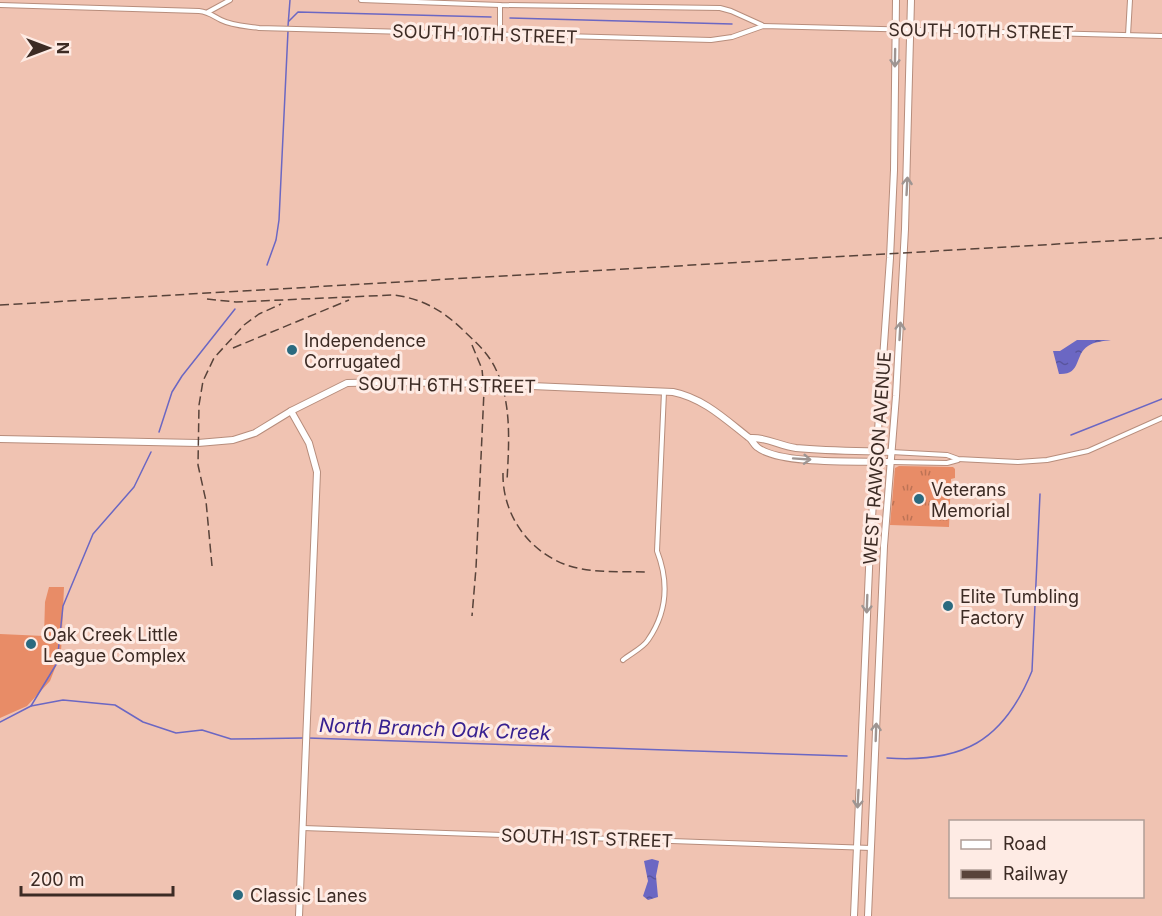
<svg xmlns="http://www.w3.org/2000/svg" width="1162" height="916" viewBox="0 0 1162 916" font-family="Inter,sans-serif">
  <defs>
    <pattern id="park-tufts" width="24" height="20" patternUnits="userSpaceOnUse" patternTransform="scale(1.5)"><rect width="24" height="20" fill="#e88c67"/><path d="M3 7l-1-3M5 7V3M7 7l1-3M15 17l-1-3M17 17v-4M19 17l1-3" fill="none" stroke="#bd7355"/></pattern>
    <pattern id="water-ripples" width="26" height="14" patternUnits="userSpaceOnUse" patternTransform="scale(1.5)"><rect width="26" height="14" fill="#6b67c3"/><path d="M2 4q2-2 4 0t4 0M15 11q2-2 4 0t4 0" fill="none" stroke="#59559e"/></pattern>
  </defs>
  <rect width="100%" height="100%" fill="#f0c3b2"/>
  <path fill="#e88c67" d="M49,587H64L61,653L50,681L27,706L0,718V634L44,636L45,602Z"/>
  <path fill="url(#park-tufts)" d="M899,466L953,467L955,469V478L951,479L949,527L890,525L895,468Z"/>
  <g fill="url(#water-ripples)">
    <path d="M1077,340H1111C1104,341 1093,342 1088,346C1074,355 1082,375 1059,374L1053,351H1060Z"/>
    <path d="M652,859L659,861L656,876L658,897L648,900L643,896L648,881L644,861Z"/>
  </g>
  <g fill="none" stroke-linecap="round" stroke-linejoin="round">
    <g stroke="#6b67c3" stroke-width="1.5">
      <path d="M510,18L732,24"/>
      <path d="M289,21L298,12L491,17"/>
      <path d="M288,26L290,0"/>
      <path d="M267,265L276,240L279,220L288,31"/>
      <path d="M159,432L172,392L182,376L235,309"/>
      <path d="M1071,435L1162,399"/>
      <path d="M31,706L57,663L63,606L93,534L134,487L151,452"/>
      <path d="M0,722L31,706L63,700L115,705L143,722L176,733L202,730L231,739L303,738"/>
      <path d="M308,738L847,756"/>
      <path d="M887,758C962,763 1003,742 1032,671L1040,494"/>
    </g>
    <g stroke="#b78d7c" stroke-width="6">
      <g id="street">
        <path d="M361,0L500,5L720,8L731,11L762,25"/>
        <path d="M0,5L199,11C209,12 213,16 221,20C233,26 247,26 259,28L711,40L732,37L763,26L1162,36"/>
        <path d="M500,5V34"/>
        <path d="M208,12L230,0"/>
        <path d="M1128,35L1130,0"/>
        <path d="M891,452L947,455L958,459L1018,462L1047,460L1088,451L1162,418"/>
        <path d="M891,462L947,463L958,460"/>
        <path d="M623,660C630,654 643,648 648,640C668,611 669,582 657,551L664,392"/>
        <path d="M303,828L871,848"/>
      </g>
    </g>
    <g stroke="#b78d7c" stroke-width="8">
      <g id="secondary">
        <path d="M291,411L309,443L317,472L299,916"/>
        <path d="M751,438C766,437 780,446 796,448C828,451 860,451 891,452"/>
        <path d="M0,439L198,443L233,440L255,433L291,411L347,383L390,382L484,384L673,392C703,398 725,419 748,437C752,439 753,444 757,447C779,465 860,461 890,462"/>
        <path d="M854,916L870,546L890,258L894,170L896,0"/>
        <path d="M868,916L884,546L896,396L905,229L911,0"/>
      </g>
    </g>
    <use href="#street" stroke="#fff" stroke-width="4"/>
    <use href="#secondary" stroke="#fff" stroke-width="6"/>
    <g stroke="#58433a" stroke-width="1.5" stroke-dasharray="9 4.5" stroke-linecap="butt">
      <path d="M207,299L236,302L393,295C421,298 442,310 462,329C472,339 483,348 490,359C513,394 509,442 507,481"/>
      <path d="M0,305L1162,238"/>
      <path d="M472,345L482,369L484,391L476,568L472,616"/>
      <path d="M233,348L349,300"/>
      <path d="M503,473C502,520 536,561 582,569C603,573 626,571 647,572"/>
      <path d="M212,566L206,501L198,465L199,405L203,381L214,358L244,325L259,314L281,304"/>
    </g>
  </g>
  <defs><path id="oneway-shaft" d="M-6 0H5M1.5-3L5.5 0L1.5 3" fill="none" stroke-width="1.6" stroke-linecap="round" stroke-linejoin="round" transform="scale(1.5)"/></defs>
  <g stroke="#9e9592">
    <use href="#oneway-shaft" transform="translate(895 58) rotate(91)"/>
    <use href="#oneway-shaft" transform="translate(907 186) rotate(-87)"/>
    <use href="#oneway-shaft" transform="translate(900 331) rotate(-87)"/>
    <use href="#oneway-shaft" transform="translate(802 459) rotate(4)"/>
    <use href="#oneway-shaft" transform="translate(867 604) rotate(92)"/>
    <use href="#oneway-shaft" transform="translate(876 732) rotate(-88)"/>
    <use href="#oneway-shaft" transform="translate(858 799) rotate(93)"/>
  </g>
  <g fill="#2b6a7f" stroke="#feebe4" stroke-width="2">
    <circle cx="292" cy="350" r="6"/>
    <circle cx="919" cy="499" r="6"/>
    <circle cx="948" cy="606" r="6"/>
    <circle cx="31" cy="644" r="6"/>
    <circle cx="238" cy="895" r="6"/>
  </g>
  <g text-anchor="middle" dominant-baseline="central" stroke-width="6" stroke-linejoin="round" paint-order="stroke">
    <g font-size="18" fill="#3c2b24" stroke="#feebe4">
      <text transform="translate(981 31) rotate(1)">SOUTH 10TH STREET</text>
      <text transform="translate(485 34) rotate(2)">SOUTH 10TH STREET</text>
      <text transform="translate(447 385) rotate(1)">SOUTH 6TH STREET</text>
      <text transform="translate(877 458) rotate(-86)">WEST RAWSON AVENUE</text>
      <text transform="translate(587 838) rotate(2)">SOUTH 1ST STREET</text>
    </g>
    <g font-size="18" fill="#3c2b24" stroke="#feebe4" text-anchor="start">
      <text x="304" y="340">Independence<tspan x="304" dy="21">Corrugated</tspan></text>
      <text x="931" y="489">Veterans<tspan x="931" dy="21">Memorial</tspan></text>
      <text x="960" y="596">Elite Tumbling<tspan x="960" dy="21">Factory</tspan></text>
      <text x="43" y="634">Oak Creek Little<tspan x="43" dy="21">League Complex</tspan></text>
      <text x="250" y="895">Classic Lanes</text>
    </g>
    <g font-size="20" font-style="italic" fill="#372190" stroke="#feebe4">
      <text transform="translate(435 729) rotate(2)">North Branch Oak Creek</text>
    </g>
  </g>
  <rect x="949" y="820" width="195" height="78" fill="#feebe4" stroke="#b09e97" stroke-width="1.5"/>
  <rect x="961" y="840" width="30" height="9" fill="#ffffff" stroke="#b09e97" stroke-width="1.5"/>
  <text x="1003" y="850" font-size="18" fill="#3c2b24">Road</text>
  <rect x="961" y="870" width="30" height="9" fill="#58433a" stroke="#b09e97" stroke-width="1.5"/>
  <text x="1003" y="880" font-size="18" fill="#3c2b24">Railway</text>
  <g transform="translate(48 48) rotate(90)" stroke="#feebe4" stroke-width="4.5" paint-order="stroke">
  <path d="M0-4.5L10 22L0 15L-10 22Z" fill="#3c2b24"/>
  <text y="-9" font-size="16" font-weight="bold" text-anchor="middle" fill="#3c2b24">N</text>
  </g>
  <path d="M21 886v9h152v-9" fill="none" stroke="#3c2b24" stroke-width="3"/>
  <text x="30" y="886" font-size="18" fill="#3c2b24" stroke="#feebe4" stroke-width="4.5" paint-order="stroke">200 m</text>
</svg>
